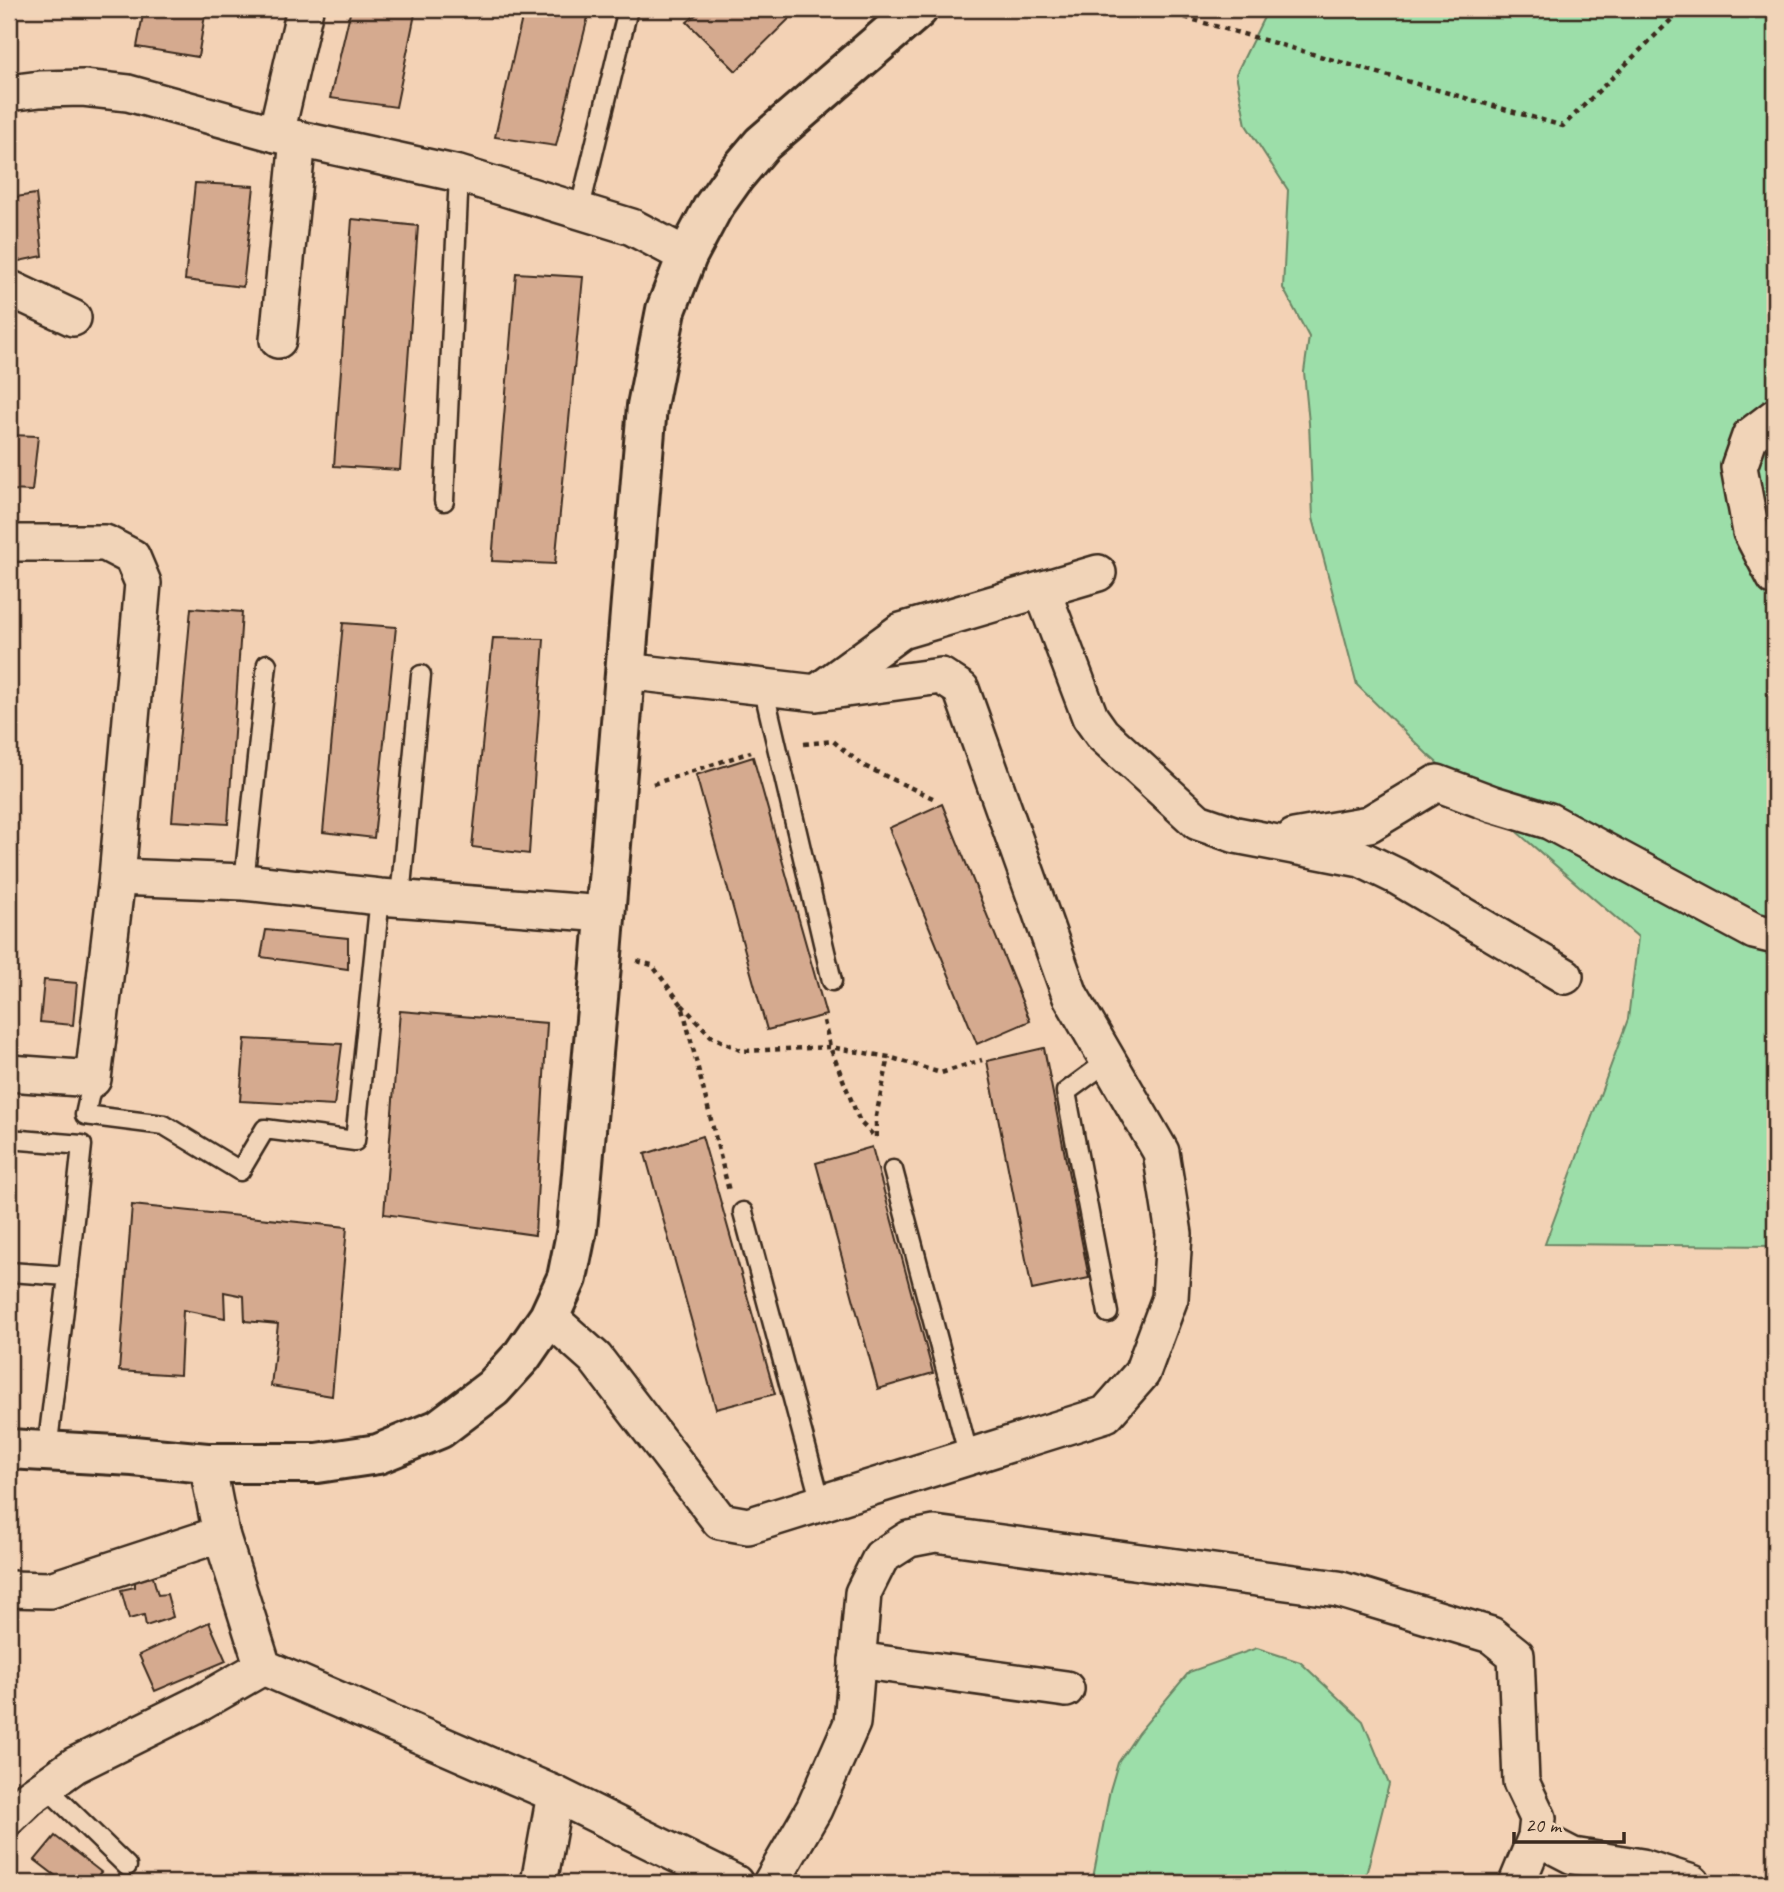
<svg xmlns="http://www.w3.org/2000/svg" width="1784" height="1892" viewBox="0 0 1784 1892" font-family="Caveat,sans-serif">
  <rect width="100%" height="100%" fill="#f3d2b5"/>
  <filter id="ink" filterUnits="userSpaceOnUse"><feTurbulence type="fractalNoise" baseFrequency=".0143" numOctaves="2"/><feDisplacementMap in="SourceGraphic" scale="14" xChannelSelector="R" yChannelSelector="G"/><feConvolveMatrix kernelMatrix="1 2 1 2 8 2 1 2 1" color-interpolation-filters="sRGB"/></filter>
  <g filter="url(#ink)">
    <g fill="#9cdea9" stroke="#6c8464" stroke-width="2">
      <path d="M1268,9H1775V480L1764,502L1775,526V1246L1545,1244L1628,1019L1638,937L1427,754L1357,685L1313,518L1309,423L1304,372L1309,337L1283,288L1288,190L1246,125L1236,74Z"/>
      <path d="M1257,1648L1300,1662L1363,1721L1389,1784L1364,1883H1092L1110,1790L1118,1763L1138,1733L1189,1672Z"/>
    </g>
    <g fill="#d5aa8f" stroke="#3b2a1e" stroke-width="2">
      <path d="M9,9H13L12,26H9Z"/>
      <path d="M144,9H206L198,57L137,47Z"/>
      <path d="M351,9H416L396,107L330,98Z"/>
      <path d="M524,9H590L556,146L495,137Z"/>
      <path d="M703,9H799L736,71L687,22Z"/>
      <path d="M195,183L254,186L243,287L185,280Z"/>
      <path d="M36,194L43,256L9,263V198Z"/>
      <path d="M352,219L418,226L400,470L334,466Z"/>
      <path d="M516,273L583,277L555,564L492,561Z"/>
      <path d="M9,322L14,344L9,345Z"/>
      <path d="M9,435L38,436L32,491L9,490Z"/>
      <path d="M191,608L242,612L228,824L172,821Z"/>
      <path d="M343,623L396,627L374,838L323,832Z"/>
      <path d="M493,638L544,639L529,854L472,847Z"/>
      <path d="M753,757L826,1015L767,1030L696,775Z"/>
      <path d="M942,804L1030,1021L977,1044L889,828Z"/>
      <path d="M266,930L348,938V969L261,957Z"/>
      <path d="M44,980L77,983L73,1025L40,1022Z"/>
      <path d="M400,1011L547,1023L535,1235L384,1214Z"/>
      <path d="M245,1039L342,1044L334,1106L240,1101Z"/>
      <path d="M1044,1048L1089,1278L1032,1290L987,1061Z"/>
      <path d="M702,1136L775,1394L716,1409L645,1154Z"/>
      <path d="M872,1147L933,1373L878,1389L816,1163Z"/>
      <path d="M132,1205L347,1227L332,1396L271,1386L278,1324L245,1321L244,1296L224,1292L225,1318L183,1310L180,1375L119,1371Z"/>
      <path d="M153,1577L158,1595L167,1594L173,1617L146,1626L144,1615L129,1619L121,1590L135,1587V1580Z"/>
      <path d="M209,1622L226,1661L155,1691L139,1655Z"/>
      <path d="M55,1836L101,1872L91,1883H65L35,1860Z"/>
    </g>
    <g fill="none" stroke-linecap="round" stroke-linejoin="round">
      <g stroke="#3b2a1e" stroke-width="23">
        <g id="service">
          <path d="M579,212L628,9"/>
          <path d="M444,501L459,174"/>
          <path d="M763,687L832,981"/>
          <path d="M244,882L267,664"/>
          <path d="M400,898L421,675"/>
          <path d="M93,1079L85,1115L164,1125L240,1171L265,1129L355,1141L380,897"/>
          <path d="M9,1139L82,1145L68,1276"/>
          <path d="M893,1170L969,1457"/>
          <path d="M743,1212L821,1503"/>
          <path d="M9,1272L68,1276L47,1451"/>
          <path d="M1108,1313L1066,1092L1108,1061"/>
          <path d="M45,1786L127,1866"/>
        </g>
      </g>
      <g stroke="#3b2a1e" stroke-width="40">
        <g id="minor">
          <path d="M9,93L40,89L83,88L128,93L276,134L459,174L632,227L687,256"/>
          <path d="M276,134L305,9"/>
          <path d="M9,288L73,318"/>
          <path d="M278,340L298,139"/>
          <path d="M1775,417L1750,436L1739,467L1751,532L1775,578"/>
          <path d="M9,543H105L132,557L143,583L117,877L93,1079L9,1073"/>
          <path d="M1042,590L1090,717L1102,734L1198,822L1236,835L1361,859L1398,877L1565,976"/>
          <path d="M819,691L901,631L1098,573"/>
          <path d="M1294,837L1369,824L1437,783L1493,804L1549,821L1754,931L1775,936"/>
          <path d="M117,877L244,882L380,897L605,914"/>
          <path d="M549,1317L595,1358L720,1521L748,1526L1106,1414L1142,1373L1170,1298L1174,1234L1161,1152L1070,995L961,689L941,676L816,693L625,671"/>
          <path d="M207,1463L221,1534L263,1667L555,1794L735,1883"/>
          <path d="M9,1589L50,1590L221,1534"/>
          <path d="M857,1660L1066,1689"/>
          <path d="M9,1817L29,1798L75,1765L202,1702L263,1667"/>
          <path d="M1536,1837L1573,1856L1642,1867L1692,1883"/>
          <path d="M539,1883L555,1794"/>
          <path d="M771,1883L814,1809L852,1723L863,1593L881,1557L909,1539L935,1534L1338,1589L1491,1635L1516,1655L1521,1782L1538,1818L1536,1837L1517,1883"/>
        </g>
      </g>
      <g stroke="#3b2a1e" stroke-width="44">
        <path id="tertiary" d="M9,1449L133,1456L207,1463H317L378,1454L439,1429L493,1388L522,1356L549,1317L567,1278L577,1229L602,954L647,406L666,310L687,256L713,207L735,176L762,144L918,9"/>
      </g>
      <g stroke="#3b2a1e" stroke-width="4.5" stroke-dasharray="5 5" stroke-linecap="butt">
        <path d="M1156,9L1563,126L1682,9"/>
        <path d="M804,744L833,741L862,765L937,800"/>
        <path d="M653,784L751,752"/>
        <path d="M637,961L652,965L682,1005L729,1191"/>
        <path d="M682,1005L711,1036L742,1051L830,1047L889,1057L941,1073L982,1060"/>
        <path d="M824,1021L830,1047L860,1122L876,1138"/>
        <path d="M876,1137V1116L889,1057"/>
      </g>
      <use href="#service" stroke="#f1d4b8" stroke-width="18"/>
      <use href="#minor" stroke="#f1d4b8" stroke-width="35"/>
      <use href="#tertiary" stroke="#f1d4b8" stroke-width="38"/>
    </g>
  </g>
  <rect width="1784" height="1892" fill="none" stroke="#f1d4b8" stroke-width="35"/>
  <rect x="18" y="18" width="1749" height="1857" fill="none" stroke="#3b2a1e" stroke-width="2.5" filter="url(#ink)"/>
  <path d="M1514 1832v10h110v-10" fill="none" stroke="#3b2a1e" stroke-width="3.5"/>
  <text x="1525" y="1832" font-size="21" fill="#3b2a1e" stroke="#f1d4b8" stroke-width="5" paint-order="stroke">20 m</text>
</svg>
